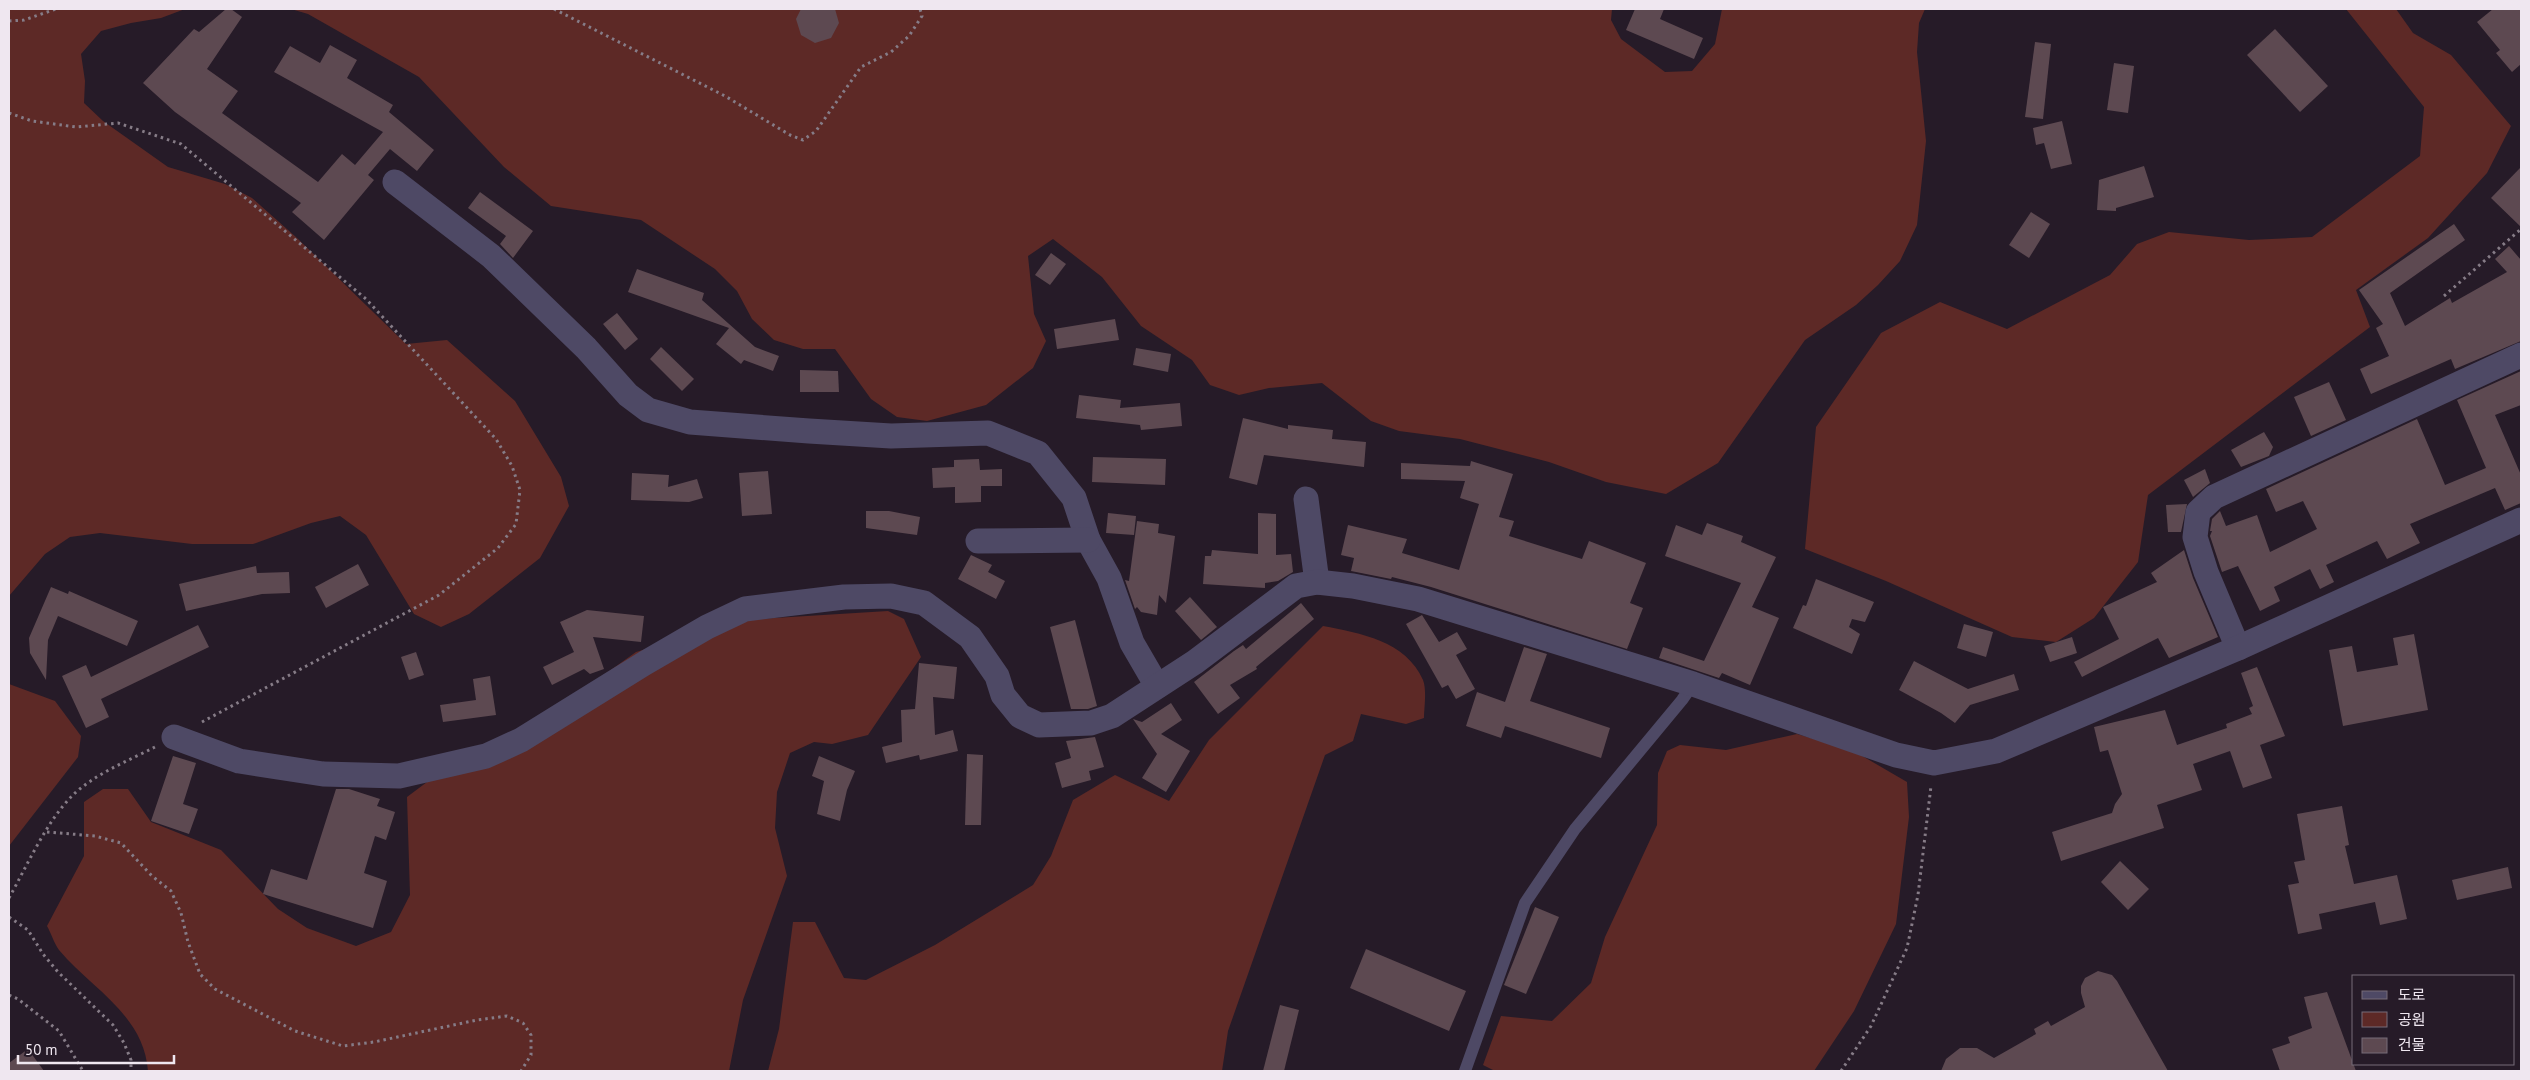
<svg xmlns="http://www.w3.org/2000/svg" width="2530" height="1080" viewBox="0 0 2530 1080" font-family="'PT Sans','Noto Sans KR',sans-serif">
  <rect width="100%" height="100%" fill="#261b28"/>
  <g fill="#5d2926">
    <path d="M9,9H185L161,18L131,23L101,31L81,54L85,81L84,103L103,121L168,167L225,184L252,198L297,238L406,344L447,340L515,401L561,477L569,506L540,558L469,614L441,627L414,614L366,535L340,516L311,523L253,544H192L100,533L70,537L45,554L9,596Z"/>
    <path d="M291,9H1612L1611,20L1621,39L1665,72L1692,71L1715,44L1722,9H1925L1919,23L1917,52L1926,141L1917,225L1900,261L1878,285L1856,305L1805,340L1718,463L1666,494L1606,482L1549,462L1460,439L1399,431L1371,421L1322,383L1269,388L1239,395L1210,385L1192,360L1141,326L1102,277L1053,239L1028,256L1034,314L1046,341L1033,368L986,405L927,421L897,417L871,399L835,349H803L774,340L752,319L737,291L715,269L641,220L551,206L504,167L419,77L308,14Z"/>
    <path d="M2346,9H2396L2413,33L2451,55L2511,126L2487,173L2428,238L2356,290L2370,327L2148,495L2138,562L2094,618L2056,642L2012,637L1886,581L1805,549L1816,427L1881,333L1940,302L2007,329L2110,275L2137,244L2169,232L2249,240L2312,237L2420,156L2424,107Z"/>
    <path d="M888,611L904,619L921,657L868,735L832,744L814,742L790,753L777,792L775,828L787,876L743,1000L729,1071H148C144,1015 92,989 59,950C54,943 51,933 47,926L84,856V802L103,789H128L151,822L221,850L278,909L307,928L356,946L391,932L410,895L407,797L431,779L482,762L636,652L743,620Z"/>
    <path d="M1323,626C1360,633 1406,641 1423,680C1427,690 1424,708 1424,718L1406,724L1361,714L1353,741L1325,755L1228,1031L1222,1071H768L779,1029L793,922H815L844,978L866,980L935,945L1033,885L1051,856L1073,800L1115,775L1169,801L1209,740Z"/>
    <path d="M9,684L55,701L81,736L78,757L9,846Z"/>
    <path d="M1797,734L1852,750L1907,782L1909,817L1896,924L1854,1011L1814,1071H1495L1483,1065L1501,1016L1552,1021L1591,983L1605,937L1657,825L1658,773L1667,751L1680,745L1726,750Z"/>
  </g>
  <g fill="#5d4951">
    <path d="M226,9H231L242,17L207,69L238,91L222,113L318,182L342,154L355,165L383,132L274,72L290,46L320,63L330,45L357,60L347,78L393,105L389,112L434,150L417,171L390,149L368,175L374,180L324,240L292,212L301,203L175,112L143,83L194,29L199,32Z"/>
    <path d="M801,9H835L839,23L831,38L815,43L801,35L796,19Z"/>
    <path d="M1635,9H1664L1660,19L1703,38L1694,59L1626,30Z"/>
    <path d="M2493,9H2521V64L2512,72L2496,53L2500,50L2477,22Z"/>
    <path d="M2275,29L2328,86L2300,112L2247,55Z"/>
    <path d="M2035,42L2051,44L2043,119L2025,117Z"/>
    <path d="M2114,63L2134,66L2128,113L2107,110Z"/>
    <path d="M2062,121L2072,164L2051,169L2044,143L2036,145L2033,128Z"/>
    <path d="M2144,166L2154,197L2116,208V211L2097,210L2099,180Z"/>
    <path d="M2521,167V227L2491,198Z"/>
    <path d="M480,192L533,231L513,258L500,244L506,236L468,208Z"/>
    <path d="M2031,212L2050,224L2029,258L2009,245Z"/>
    <path d="M2454,224L2465,240L2390,293L2405,326L2450,298L2452,303L2507,272L2495,259L2509,246L2521,260V341L2455,369L2451,359L2371,394L2360,369L2389,356L2376,328L2383,324L2359,290Z"/>
    <path d="M1051,253L1066,264L1050,285L1035,275Z"/>
    <path d="M637,269L704,293L702,300L755,347L779,356L773,371L744,360L741,364L716,344L729,328L628,292Z"/>
    <path d="M617,313L638,339L625,350L603,324Z"/>
    <path d="M1115,319L1119,340L1057,349L1054,329Z"/>
    <path d="M661,347L694,379L682,391L650,359Z"/>
    <path d="M1136,348L1171,354L1168,372L1133,365Z"/>
    <path d="M800,370L838,371L839,392H800Z"/>
    <path d="M2521,371V405L2495,415L2521,475V503L2505,510L2495,488L2410,524L2420,543L2387,559L2377,541L2326,565L2334,582L2320,589L2310,569L2274,587L2280,601L2260,611L2238,566L2222,572L2210,536L2212,531H2210L2212,519L2220,511L2226,526L2257,515L2270,552L2317,529L2303,501L2276,512L2266,489L2417,419L2445,485L2486,468L2457,400Z"/>
    <path d="M2329,382L2346,420L2311,436L2294,397Z"/>
    <path d="M1079,395L1121,400L1120,408L1180,403L1182,426L1141,430L1140,425L1076,418Z"/>
    <path d="M1243,418L1288,429V425L1333,430L1332,439L1366,442L1364,467L1264,455L1257,485L1229,478Z"/>
    <path d="M2264,432L2273,447L2269,456L2241,467L2231,450Z"/>
    <path d="M1093,457L1166,459L1165,485L1092,482Z"/>
    <path d="M979,459L980,470L1002,469V486H981V502L955,503V487L933,488L932,468L954,467V460Z"/>
    <path d="M1471,461L1513,474L1499,517L1514,521L1509,536L1582,559L1589,541L1646,563L1630,603L1643,608L1627,649L1431,587L1392,577L1391,579L1351,571L1354,558L1341,555L1348,525L1407,539L1402,553L1459,570L1479,504L1460,498L1465,481L1401,479V463L1470,466Z"/>
    <path d="M2205,469L2210,483L2193,497L2184,480Z"/>
    <path d="M768,471L772,514L742,516L739,473Z"/>
    <path d="M632,473L669,475L668,487L697,479L703,498L689,502L631,500Z"/>
    <path d="M2187,504L2181,532H2168L2166,505Z"/>
    <path d="M866,511H889L920,517L917,535L866,528Z"/>
    <path d="M1108,513L1136,516L1134,535L1106,533Z"/>
    <path d="M1258,513L1276,514V555L1291,554L1293,572L1278,581L1265,583V588L1203,584L1205,556H1211L1212,550L1258,554Z"/>
    <path d="M1137,521L1159,524L1158,533L1175,536L1166,603L1159,595L1157,615L1141,612L1137,607L1135,609L1125,580L1129,581Z"/>
    <path d="M1707,523L1743,536L1741,542L1776,557L1752,607L1779,618L1750,685L1722,673L1719,678L1659,658L1663,647L1704,661L1741,583L1665,556L1676,525L1702,535Z"/>
    <path d="M2184,550L2193,578L2218,637L2169,658L2158,638L2082,677L2074,662L2119,639L2103,607L2157,582L2151,573Z"/>
    <path d="M971,555L992,565L988,572L1005,581L996,599L958,579Z"/>
    <path d="M358,564L369,585L326,608L315,587Z"/>
    <path d="M256,566L257,573L289,572L290,593L262,594L186,611L179,584Z"/>
    <path d="M1816,579L1874,602L1865,622L1852,619L1849,627L1860,634L1852,654L1793,628L1803,605L1806,606Z"/>
    <path d="M51,587L68,594L69,591L138,621L127,646L58,616L48,640L46,680L30,653L29,638Z"/>
    <path d="M1190,597L1217,627L1201,640L1175,611Z"/>
    <path d="M1301,603L1314,619L1256,667L1257,669L1230,685L1240,698L1218,714L1194,682L1234,651L1243,645L1246,649Z"/>
    <path d="M587,610L644,616L641,642L593,637L604,669L590,674L584,669L552,685L543,667L574,652L560,622Z"/>
    <path d="M1422,615L1439,642L1457,632L1467,649L1456,655L1475,689L1456,699L1448,685L1442,688L1406,624Z"/>
    <path d="M1075,620L1097,706L1088,709H1071L1050,627Z"/>
    <path d="M1964,624L1993,632L1986,657L1957,648Z"/>
    <path d="M198,625L209,647L101,699L109,717L86,728L62,676L86,665L91,677Z"/>
    <path d="M2414,634L2428,710L2343,726L2329,650L2352,646L2357,672L2398,665L2393,638Z"/>
    <path d="M2072,637L2077,653L2050,662L2044,646Z"/>
    <path d="M1524,647L1547,654L1530,701L1610,728L1601,758L1505,726L1501,738L1466,726L1477,692L1505,702Z"/>
    <path d="M416,652L424,675L409,680L401,657Z"/>
    <path d="M1914,661L1968,689L2014,674L2019,690L1970,705L1955,723L1941,713L1899,690Z"/>
    <path d="M919,663L957,667L954,699L933,697L935,735L953,730L958,751L920,760L919,755L886,763L882,747L902,742L901,710L915,709Z"/>
    <path d="M2257,667L2285,736L2260,745L2272,778L2243,788L2230,751L2193,764L2202,790L2157,805L2164,828L2061,861L2052,832L2112,813L2115,804L2122,794L2108,750L2100,752L2094,727L2165,710L2177,745L2227,728L2226,724L2252,714L2249,708L2253,706L2241,673Z"/>
    <path d="M490,676L496,715L443,722L440,705L476,700L473,679Z"/>
    <path d="M1171,703L1182,720L1161,734L1190,751L1166,792L1142,778L1157,754L1133,719L1142,722Z"/>
    <path d="M1095,737L1104,767L1089,771L1091,780L1062,788L1055,763L1071,758L1066,741Z"/>
    <path d="M967,754L983,755L981,825H965Z"/>
    <path d="M173,756L196,763L183,804L198,809L189,834L151,821Z"/>
    <path d="M819,756L855,771L847,790L840,821L817,814L824,781L812,776Z"/>
    <path d="M336,789H349L380,799L377,806L395,812L386,840L375,836L364,873L387,881L373,928L263,894L271,869L307,880Z"/>
    <path d="M2342,806L2349,845L2345,846L2354,884L2397,875L2407,919L2380,925L2375,902L2319,914L2322,929L2298,934L2288,885L2299,883L2294,862L2305,860L2297,814Z"/>
    <path d="M2120,861L2149,889L2128,910L2101,882Z"/>
    <path d="M2508,867L2512,888L2457,900L2452,880Z"/>
    <path d="M1535,907L1559,917L1526,994L1504,985Z"/>
    <path d="M1366,949L1466,991L1449,1031L1350,988Z"/>
    <path d="M2098,971L2112,975L2117,981L2168,1071H1941L1946,1059L1960,1048H1977L1994,1058L2036,1034L2034,1029L2048,1021L2051,1026L2085,1007L2081,993V986L2085,978Z"/>
    <path d="M2327,992L2356,1071H2280L2272,1049L2290,1043L2288,1037L2312,1028L2304,997Z"/>
    <path d="M1280,1005L1299,1010L1284,1071H1263Z"/>
    <path d="M28,1049L44,1071H9V1063Z"/>
  </g>
  <g fill="none" stroke-linecap="round" stroke-linejoin="round">
    <g stroke="#867c87" stroke-width="3" stroke-dasharray="2.5 4" stroke-linecap="butt">
      <path d="M554,9L725,96L790,135L803,140L816,131L861,67L891,52L909,36L922,16L920,9"/>
      <path d="M9,21L24,20L56,9"/>
      <path d="M9,113L32,121L76,127L118,123L181,144L366,299L496,439L512,466L520,490L516,524L498,548L439,595L200,723"/>
      <path d="M2444,296L2521,229"/>
      <path d="M47,832L95,836L121,843L152,876L171,891L181,913L188,942L200,974L215,989L295,1031L343,1046L374,1042L477,1020L507,1016L523,1023L531,1035V1055L521,1071"/>
      <path d="M9,898C27,866 46,822 72,796C94,774 128,761 155,747"/>
      <path d="M9,917L28,930L43,954L58,972L113,1025L124,1043L131,1060V1071"/>
      <path d="M9,995L18,999L59,1031L83,1071"/>
      <path d="M1841,1071L1871,1026L1907,948L1918,895L1931,786"/>
    </g>
    <path stroke="#4e4965" stroke-width="12" d="M1465,1071L1525,903L1575,829L1682,700L1693,684"/>
    <g stroke="#4e4965" stroke-width="25">
      <path d="M395,182L491,256L586,348L628,395L648,410L690,422L809,431L891,436L988,433L1038,453L1074,498L1088,540L1109,578L1132,643L1157,686"/>
      <path d="M1306,499L1317,582"/>
      <path d="M978,541L1088,540"/>
      <path d="M2238,648L2206,572L2195,537L2198,512L2214,497L2521,355"/>
      <path d="M174,737L239,761L323,774L399,776L486,756L521,740L645,663L707,627L745,609L844,597L891,596L924,603L970,637L997,676L1003,695L1020,716L1039,725L1091,723L1112,716L1195,662L1296,586L1317,582L1353,586L1418,599L1693,684L1896,755L1934,763L1996,751L2238,648L2521,520"/>
    </g>
  </g>
  <rect width="2530" height="1080" fill="none" stroke="#efe7f0" stroke-width="20"/>
  <rect x="2352" y="975" width="162" height="90" fill="#261b28" stroke="#766d78"/>
  <rect x="2362" y="991" width="25" height="8" fill="#4e4965" stroke="#766d78"/>
  <text x="2398" y="1000" font-size="15" fill="#efe7f0">도로</text>
  <rect x="2362" y="1012" width="25" height="15" fill="#5d2926" stroke="#766d78"/>
  <text x="2398" y="1025" font-size="15" fill="#efe7f0">공원</text>
  <rect x="2362" y="1038" width="25" height="15" fill="#5d4951" stroke="#766d78"/>
  <text x="2398" y="1050" font-size="15" fill="#efe7f0">건물</text>
  <path d="M18 1055v8h156v-8" fill="none" stroke="#efe7f0" stroke-width="2.5"/>
  <text x="25" y="1055" font-size="15" fill="#efe7f0" stroke="#261b28" stroke-width="4" paint-order="stroke">50 m</text>
</svg>
